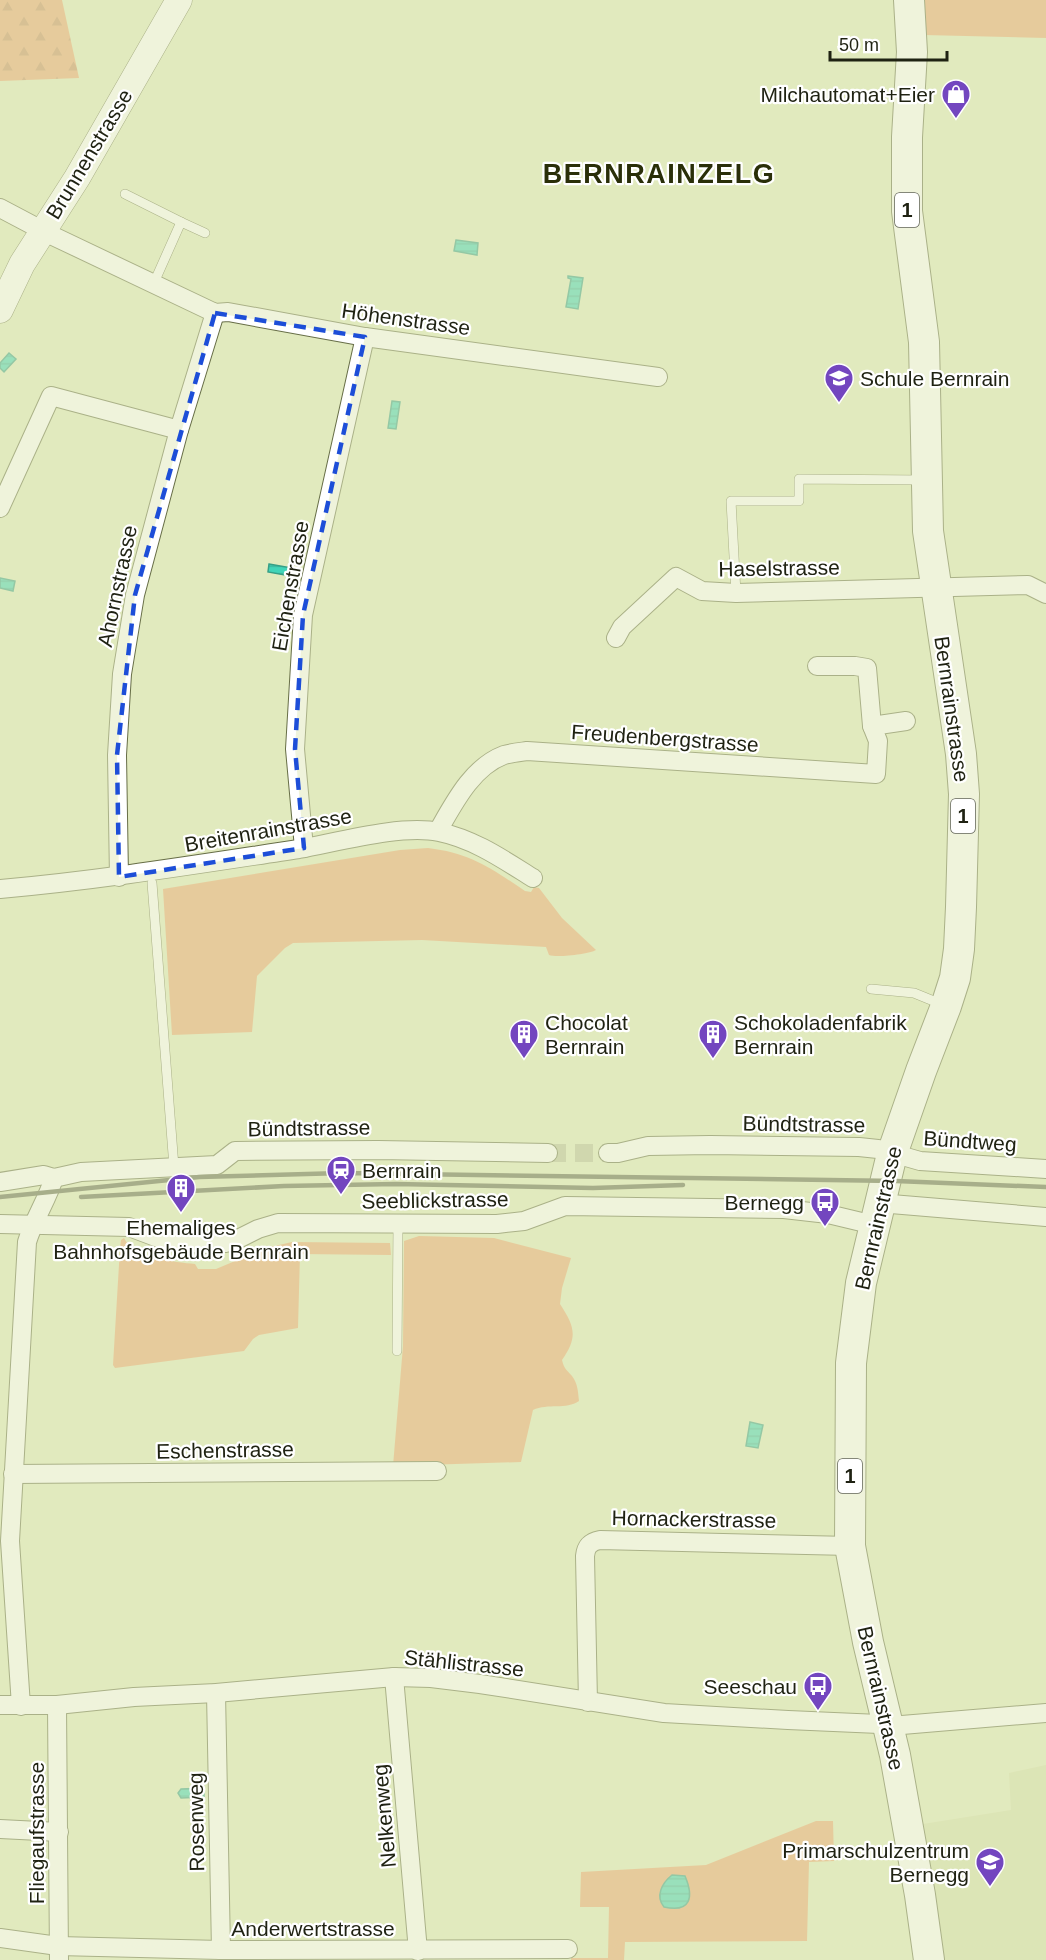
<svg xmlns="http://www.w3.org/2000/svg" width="1046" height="1960" viewBox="0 0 1046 1960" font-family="Arial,sans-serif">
  <defs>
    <pattern id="forest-firs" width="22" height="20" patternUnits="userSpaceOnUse" patternTransform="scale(1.5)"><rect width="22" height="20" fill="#eba774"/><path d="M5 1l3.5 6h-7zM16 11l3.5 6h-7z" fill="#c98f63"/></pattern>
    <pattern id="water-rules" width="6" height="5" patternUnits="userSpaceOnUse" patternTransform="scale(1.5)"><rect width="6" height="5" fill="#41d4b8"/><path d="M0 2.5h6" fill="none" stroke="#39b69d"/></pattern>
  </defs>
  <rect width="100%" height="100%" fill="#e1eabe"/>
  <path fill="#d6dfad" d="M1046,1765V1960H945L923,1824L1011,1810L1009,1773Z"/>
  <g fill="#eba774">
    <path d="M922,0H1046V38L924,35Z"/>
    <path d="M428,848C470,853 491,868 525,891L531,892L534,887L539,888L562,918L596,950C589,954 557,958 549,955L546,947L422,940L293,943L285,948L257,976L252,1032L172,1035L163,889L400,850Z"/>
    <path d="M419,1236L494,1238L571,1258L562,1288L560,1304C575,1327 578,1337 562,1360C564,1369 567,1370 572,1376C578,1384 578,1392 579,1401C566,1410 548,1403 533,1410L521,1462L393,1466L403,1346L404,1241Z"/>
    <path d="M124,1238C133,1258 175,1262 195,1264L198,1269H216L266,1248L292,1242L390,1243L391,1255L300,1254L298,1328L259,1335L253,1339L244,1351L115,1368L113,1365L120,1248L121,1240Z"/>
    <path d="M816,1821H833L834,1861L809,1862L807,1941L625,1942L624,1960H571V1958H608L609,1907H580L581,1872L706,1865Z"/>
  </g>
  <path fill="url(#forest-firs)" d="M0,0H62L79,78L0,81Z"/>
  <g fill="url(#water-rules)" stroke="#379f86" stroke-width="1.5">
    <path d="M456,240L478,243L477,255L454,251Z"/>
    <path d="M568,276L583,278L578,309L566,307L571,279L568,278Z"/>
    <path d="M9,353L16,359L4,372L0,368V363Z"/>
    <path d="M392,401L400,402L396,429L388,428Z"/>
    <path d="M269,564L292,568L290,576L268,572Z"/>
    <path d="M0,578L15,581L13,591L0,588Z"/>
    <path d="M750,1422L763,1425L758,1448L746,1446Z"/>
    <path d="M204,1788V1797L181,1798L178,1793L181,1789Z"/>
    <path d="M672,1875L685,1876C694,1897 691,1913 664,1907C655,1896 662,1883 672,1875Z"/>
  </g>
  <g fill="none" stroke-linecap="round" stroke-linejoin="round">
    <path stroke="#bac29c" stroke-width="18" stroke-dasharray="18 9" stroke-linecap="butt" d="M548,1153H608"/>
    <g stroke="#676e47" stroke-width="10">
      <g id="service">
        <path d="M125,194L181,222"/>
        <path d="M153,285L181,222L205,233"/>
        <path d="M736,593L731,501H799V479L923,480"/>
        <path d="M152,883L174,1167"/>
        <path d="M871,989L914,993L941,1004"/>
        <path d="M397,1351L398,1224"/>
      </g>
    </g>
    <g stroke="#676e47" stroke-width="20">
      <g id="minor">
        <path d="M0,208L53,236L215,313L228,312L365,337L658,377"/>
        <path d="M0,508L51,396L179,430"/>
        <path d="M616,638L622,627L676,577L702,591L736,593L1028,585L1046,594"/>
        <path d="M872,726L906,721"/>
        <path d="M438,831C454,803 472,767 504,755C511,753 520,752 527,751L876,774L878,741L872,726L867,668L855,666H817"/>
        <path d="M304,848L295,749L303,615L365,337"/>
        <path d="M119,877L117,755L122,674L135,595L179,430L215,313"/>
        <path d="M0,889C101,880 199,864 299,849C338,842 402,824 439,832C474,839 504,860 533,878"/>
        <path d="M608,1153H618L648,1146L710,1145L859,1147L878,1149L920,1161L1046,1169"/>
        <path d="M0,1182L44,1175L54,1178L81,1172L217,1165L235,1151L378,1150L548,1153"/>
        <path d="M879,1203L1046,1217"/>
        <path d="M0,1224L129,1227L169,1242L205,1244L226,1243L236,1240L258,1229L278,1223L497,1224L524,1221L565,1206L784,1209L828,1214L874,1225"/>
        <path d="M13,1474L437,1471"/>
        <path d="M394,1677L418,1951"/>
        <path d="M216,1693L221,1950"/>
        <path d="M588,1702L585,1556C586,1546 590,1542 600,1540L850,1546"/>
        <path d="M0,1705H57L134,1697L216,1693L394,1677L431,1678L480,1684L664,1713L788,1720L902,1725L1046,1713"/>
        <path d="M57,1705L59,1960"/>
        <path d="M21,1706L10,1541L27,1242C34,1219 47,1200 54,1178"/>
        <path d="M0,1829L59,1832"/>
        <path d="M0,1938L58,1946L221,1950L568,1949"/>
      </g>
    </g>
    <g stroke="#676e47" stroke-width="27">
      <path id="secondary" d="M0,310L22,264L77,178L179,0"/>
    </g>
    <g stroke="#676e47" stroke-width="32">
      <path id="primary" d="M909,0L912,52L907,137V211L924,342L928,531L961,754L964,794L961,907L959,949L955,978L946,1006L921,1071L892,1154L861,1283L851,1363L850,1546L868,1642L895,1755L920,1895L929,1960"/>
    </g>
    <use href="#service" stroke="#fff" stroke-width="9"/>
    <use href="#minor" stroke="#fff" stroke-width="18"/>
    <use href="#secondary" stroke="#fff" stroke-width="26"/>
    <use href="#primary" stroke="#fff" stroke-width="30"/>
    <g stroke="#61664c" stroke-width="4.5">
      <path d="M0,1197L199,1177L342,1173L896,1181L1046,1187"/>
      <path d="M81,1197L284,1186L396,1184L593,1188L683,1185"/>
    </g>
  </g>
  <path d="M0 0H1046V1960H0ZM215,313L365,337L303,615L295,749L304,848L119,877L117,755L135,595Z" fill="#e1eabe" fill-opacity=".55" fill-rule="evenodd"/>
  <path fill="none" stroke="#1d4ed8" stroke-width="4.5" stroke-dasharray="12 8" stroke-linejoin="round" d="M215,313L365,337L303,615L295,749L304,848L119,877L117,755L135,595Z"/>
  <defs>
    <g id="shop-pin" transform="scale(1.5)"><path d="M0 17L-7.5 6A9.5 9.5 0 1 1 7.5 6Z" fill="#7346bf" stroke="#fff"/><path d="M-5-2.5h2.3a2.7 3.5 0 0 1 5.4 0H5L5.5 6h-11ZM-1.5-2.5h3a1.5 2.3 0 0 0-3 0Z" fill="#fff"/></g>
    <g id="school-pin" transform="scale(1.5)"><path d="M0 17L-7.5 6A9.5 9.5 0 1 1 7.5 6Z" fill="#7346bf" stroke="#fff"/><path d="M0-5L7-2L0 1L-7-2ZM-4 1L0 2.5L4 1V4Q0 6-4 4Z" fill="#fff"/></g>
    <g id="building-pin" transform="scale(1.5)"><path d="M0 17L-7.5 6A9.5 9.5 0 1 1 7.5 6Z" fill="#7346bf" stroke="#fff"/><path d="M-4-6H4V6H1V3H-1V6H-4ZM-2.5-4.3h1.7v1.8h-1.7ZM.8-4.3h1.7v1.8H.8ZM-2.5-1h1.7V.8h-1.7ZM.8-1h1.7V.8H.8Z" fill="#fff"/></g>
    <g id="station-pin" transform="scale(1.5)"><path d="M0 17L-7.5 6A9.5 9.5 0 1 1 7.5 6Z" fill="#7346bf" stroke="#fff"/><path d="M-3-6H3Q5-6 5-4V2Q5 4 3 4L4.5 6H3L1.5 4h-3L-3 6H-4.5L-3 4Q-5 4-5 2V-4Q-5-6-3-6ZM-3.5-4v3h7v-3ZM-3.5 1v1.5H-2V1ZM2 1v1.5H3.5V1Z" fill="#fff"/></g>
    <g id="bus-pin" transform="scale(1.5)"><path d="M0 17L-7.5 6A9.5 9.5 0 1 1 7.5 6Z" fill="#7346bf" stroke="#fff"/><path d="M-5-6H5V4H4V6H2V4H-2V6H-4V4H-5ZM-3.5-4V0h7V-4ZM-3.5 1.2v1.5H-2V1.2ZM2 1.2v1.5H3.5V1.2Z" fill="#fff"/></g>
  </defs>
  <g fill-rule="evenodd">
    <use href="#shop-pin" x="956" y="94"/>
    <use href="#school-pin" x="839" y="378"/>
    <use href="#building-pin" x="524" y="1034"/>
    <use href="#building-pin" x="713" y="1034"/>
    <use href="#station-pin" x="341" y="1170"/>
    <use href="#building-pin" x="181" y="1188"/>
    <use href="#bus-pin" x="825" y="1202"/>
    <use href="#bus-pin" x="818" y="1686"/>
    <use href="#school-pin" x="990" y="1862"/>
  </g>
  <g text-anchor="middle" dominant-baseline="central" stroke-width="4.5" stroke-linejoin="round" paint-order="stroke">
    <g fill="#fff" stroke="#626459" stroke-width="1.5">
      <rect x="895" y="193" width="24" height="34" rx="4.5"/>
      <rect x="951" y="799" width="24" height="34" rx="4.5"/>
      <rect x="838" y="1459" width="24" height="34" rx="4.5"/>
    </g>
    <g font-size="20" font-weight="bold" fill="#1f2212">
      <text x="907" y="210">1</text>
      <text x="963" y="816">1</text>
      <text x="850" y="1476">1</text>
    </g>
    <g font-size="21" fill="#1f2212" stroke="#fff" text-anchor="end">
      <text x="935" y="94">Milchautomat+Eier</text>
      <text x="860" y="378" text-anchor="start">Schule Bernrain</text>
      <text x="545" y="1022" text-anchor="start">Chocolat<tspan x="545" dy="24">Bernrain</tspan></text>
      <text x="734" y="1022" text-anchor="start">Schokoladenfabrik<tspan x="734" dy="24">Bernrain</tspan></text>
      <text x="362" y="1170" text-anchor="start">Bernrain</text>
      <text x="804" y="1202">Bernegg</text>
      <text x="181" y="1227" text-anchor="middle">Ehemaliges<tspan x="181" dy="24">Bahnhofsgebäude Bernrain</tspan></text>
      <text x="797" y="1686">Seeschau</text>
      <text x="969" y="1850">Primarschulzentrum<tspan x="969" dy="24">Bernegg</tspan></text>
    </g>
    <g font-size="21" fill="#1f2212" stroke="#fff">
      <text transform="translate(89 154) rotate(-59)">Brunnenstrasse</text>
      <text transform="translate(406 319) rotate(8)">Höhenstrasse</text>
      <text transform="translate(779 568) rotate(-1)">Haselstrasse</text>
      <text transform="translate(117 586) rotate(-78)">Ahornstrasse</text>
      <text transform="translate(290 586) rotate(-80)">Eichenstrasse</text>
      <text transform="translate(952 709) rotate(82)">Bernrainstrasse</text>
      <text transform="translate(665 738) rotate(4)">Freudenbergstrasse</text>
      <text transform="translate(268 830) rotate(-10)">Breitenrainstrasse</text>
      <text transform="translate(804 1124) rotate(1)">Bündtstrasse</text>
      <text transform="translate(309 1128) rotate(-1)">Bündtstrasse</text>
      <text transform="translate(970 1141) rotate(4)">Bündtweg</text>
      <text transform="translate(435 1200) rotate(-1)">Seeblickstrasse</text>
      <text transform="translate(878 1218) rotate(-77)">Bernrainstrasse</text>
      <text transform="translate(225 1450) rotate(-1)">Eschenstrasse</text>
      <text transform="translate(694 1519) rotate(1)">Hornackerstrasse</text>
      <text transform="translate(464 1663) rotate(6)">Stählistrasse</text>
      <text transform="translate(881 1698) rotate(77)">Bernrainstrasse</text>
      <text transform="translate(384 1816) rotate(-95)">Nelkenweg</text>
      <text transform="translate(196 1822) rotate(-91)">Rosenweg</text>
      <text transform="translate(36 1833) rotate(-90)">Fliegaufstrasse</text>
      <text x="313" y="1928">Anderwertstrasse</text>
    </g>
    <g font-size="27" font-weight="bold" letter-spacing="1.5" fill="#2a2f09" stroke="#fff">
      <text x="659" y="174">BERNRAINZELG</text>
    </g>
  </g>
  <path d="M830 51v9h117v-9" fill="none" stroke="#1f2212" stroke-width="3"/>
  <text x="839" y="51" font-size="18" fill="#1f2212" stroke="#ffffff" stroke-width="4.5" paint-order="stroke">50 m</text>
</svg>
